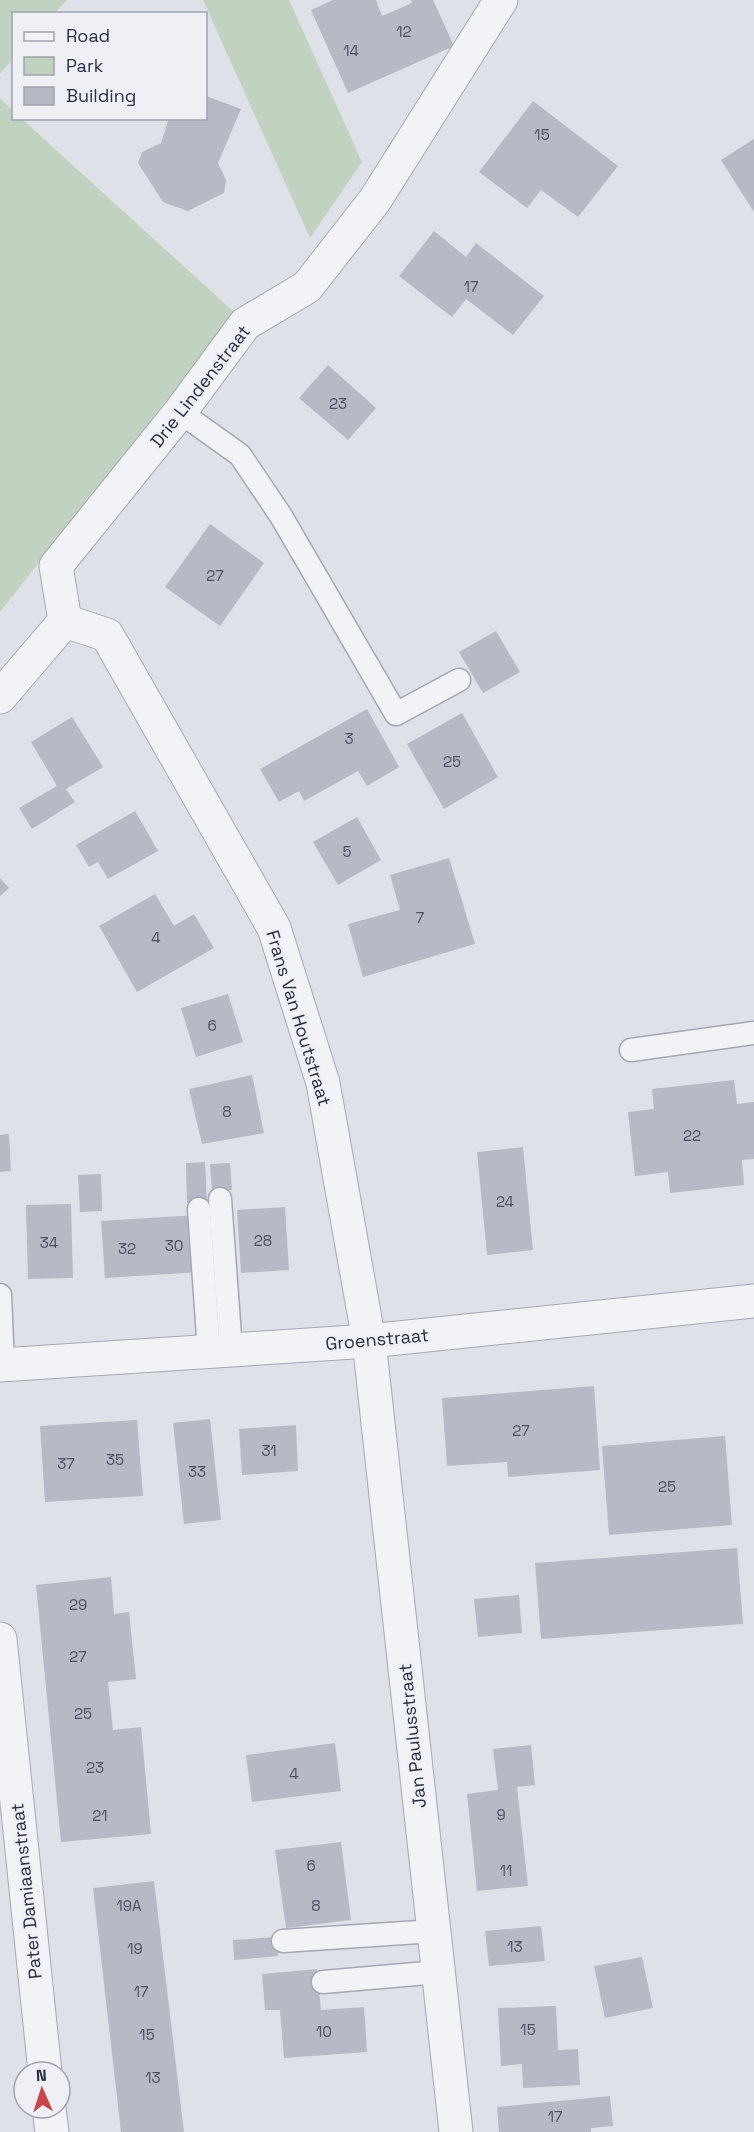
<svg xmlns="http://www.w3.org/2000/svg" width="754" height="2132" viewBox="0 0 754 2132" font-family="'Space Grotesk',sans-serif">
  <rect width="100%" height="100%" fill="#dfe1e8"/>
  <g fill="#c2d2c0">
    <path d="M0,0H67L55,13L14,14L13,59L0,74Z"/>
    <path d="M203,0H289L362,162L310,238Z"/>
    <path d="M0,98L13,111L14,118L22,119L235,313L0,612Z"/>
  </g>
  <g fill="#b6bac5">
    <path d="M333,0H376L382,16L412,3L411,0H433L454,46L348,93L311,10Z"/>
    <path d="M206,96L241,109L218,163L226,180L224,193L188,211L163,202L138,163L142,152L161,143L169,118H206Z"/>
    <path d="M533,101L618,166L578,217L541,190L527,208L479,172Z"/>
    <path d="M754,139V212L721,160Z"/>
    <path d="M434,231L466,257L476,243L544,296L513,335L466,299L452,317L399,276Z"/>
    <path d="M328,365L376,408L348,440L299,398Z"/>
    <path d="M210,524L264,563L220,626L165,587Z"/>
    <path d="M496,631L520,672L483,693L459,652Z"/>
    <path d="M367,709L399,767L367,786L358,771L304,801L299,791L279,802L260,769Z"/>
    <path d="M462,713L498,777L444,809L407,744Z"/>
    <path d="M72,717L103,767L66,789L75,802L32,829L19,808L57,786L31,742Z"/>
    <path d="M135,811L158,851L108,879L98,862L89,867L76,845Z"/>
    <path d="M357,817L381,860L338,885L313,842Z"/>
    <path d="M449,858L475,944L363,977L348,924L400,910L390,875Z"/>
    <path d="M0,878L9,888L0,896Z"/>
    <path d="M155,894L174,926L194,914L214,948L137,992L99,926Z"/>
    <path d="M228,994L243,1042L196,1057L181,1008Z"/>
    <path d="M252,1075L264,1133L202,1144L189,1089Z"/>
    <path d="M734,1080L737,1104L754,1102V1159L742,1160L744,1185L670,1193L668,1172L635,1176L628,1112L654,1109L652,1089Z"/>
    <path d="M9,1134L11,1171L0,1172V1135Z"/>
    <path d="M523,1147L533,1250L487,1255L477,1152Z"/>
    <path d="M205,1162L207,1202L187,1203L186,1163Z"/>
    <path d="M230,1163L232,1190L212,1191L210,1164Z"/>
    <path d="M101,1174L102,1211L80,1212L78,1175Z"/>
    <path d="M71,1204L73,1278L28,1279L26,1205Z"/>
    <path d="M285,1207L289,1270L241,1273L237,1210Z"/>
    <path d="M197,1215L200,1272L105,1278L101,1221Z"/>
    <path d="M594,1386L600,1470L508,1477L507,1462L447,1466L442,1398Z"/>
    <path d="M210,1419L221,1520L184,1524L173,1423Z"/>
    <path d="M137,1420L143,1496L45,1502L40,1426Z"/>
    <path d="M296,1425L298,1471L242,1475L239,1429Z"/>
    <path d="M725,1436L732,1525L609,1535L602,1446Z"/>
    <path d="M737,1548L743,1624L541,1639L535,1563Z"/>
    <path d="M111,1577L114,1614L129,1612L136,1679L108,1682L113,1730L141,1727L151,1834L61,1842L36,1585Z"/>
    <path d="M519,1595L522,1633L478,1637L474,1599Z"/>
    <path d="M335,1743L341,1791L252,1802L246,1755Z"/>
    <path d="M531,1745L535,1785L517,1787L528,1886L477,1891L467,1794L498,1790L493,1749Z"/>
    <path d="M341,1842L351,1920L286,1928L275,1850Z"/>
    <path d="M154,1881L184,2132H121L93,1888Z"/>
    <path d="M541,1926L545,1961L489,1966L485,1931Z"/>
    <path d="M277,1937L278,1956L234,1960L233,1940Z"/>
    <path d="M642,1957L653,2008L605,2018L594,1966Z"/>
    <path d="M317,1969L321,2010L364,2007L367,2052L284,2058L280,2010H265L262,1974Z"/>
    <path d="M556,2006L558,2050L578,2049L580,2085L523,2088L522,2064L501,2066L498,2008Z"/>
    <path d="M610,2096L613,2126L591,2128V2132H499L497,2107Z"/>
  </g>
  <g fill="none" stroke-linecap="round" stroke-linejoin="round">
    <g stroke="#a4a7b2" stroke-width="25">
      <g id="lane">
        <path d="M180,412L240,455L281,516L396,714L459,680"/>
        <path d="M631,1050L754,1033"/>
        <path d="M220,1199L231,1350"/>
        <path d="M199,1209L209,1351"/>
        <path d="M0,1295L3,1365"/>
        <path d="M283,1941L434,1931"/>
        <path d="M323,1982L439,1972"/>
      </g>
    </g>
    <g stroke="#a4a7b2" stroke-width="35">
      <g id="street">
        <path d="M65,621L107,635L274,928L323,1083L369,1341L456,2132"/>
        <path d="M0,697L65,621L56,566L180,412L245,324L307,287L375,200L501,0"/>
        <path d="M0,1365L369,1341L754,1301"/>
        <path d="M0,1639L45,2072"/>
        <path d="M49,2108L52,2132"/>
      </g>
    </g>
    <use href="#lane" stroke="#f2f3f6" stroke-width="22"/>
    <use href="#street" stroke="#f2f3f6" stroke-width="33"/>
  </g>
  <g text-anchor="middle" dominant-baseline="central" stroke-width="4.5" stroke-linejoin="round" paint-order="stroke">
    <g font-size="15" fill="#4c5060">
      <text x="404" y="31">12</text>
      <text x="351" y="50">14</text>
      <text x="542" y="134">15</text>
      <text x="471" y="286">17</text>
      <text x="338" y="403">23</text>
      <text x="215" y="575">27</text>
      <text x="349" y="738">3</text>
      <text x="452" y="761">25</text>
      <text x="347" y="851">5</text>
      <text x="420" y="917">7</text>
      <text x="156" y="937">4</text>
      <text x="212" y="1025">6</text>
      <text x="227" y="1111">8</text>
      <text x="692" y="1135">22</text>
      <text x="505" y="1201">24</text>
      <text x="263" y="1240">28</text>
      <text x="49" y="1242">34</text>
      <text x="174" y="1245">30</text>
      <text x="127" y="1248">32</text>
      <text x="521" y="1430">27</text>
      <text x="269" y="1450">31</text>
      <text x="115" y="1459">35</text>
      <text x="66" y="1463">37</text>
      <text x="197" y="1471">33</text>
      <text x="667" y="1486">25</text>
      <text x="78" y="1604">29</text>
      <text x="78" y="1656">27</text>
      <text x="83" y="1713">25</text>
      <text x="95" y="1767">23</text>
      <text x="294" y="1773">4</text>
      <text x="501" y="1814">9</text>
      <text x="100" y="1815">21</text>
      <text x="311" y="1865">6</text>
      <text x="506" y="1870">11</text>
      <text x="129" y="1905">19A</text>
      <text x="316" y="1905">8</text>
      <text x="515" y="1946">13</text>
      <text x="135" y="1948">19</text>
      <text x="141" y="1991">17</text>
      <text x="528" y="2029">15</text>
      <text x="324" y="2031">10</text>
      <text x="147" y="2034">15</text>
      <text x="153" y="2077">13</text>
      <text x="555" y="2116">17</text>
    </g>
    <g font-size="18" fill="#282d3f" stroke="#eef0f6">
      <text transform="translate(200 386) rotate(-52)">Drie Lindenstraat</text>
      <text transform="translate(299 1018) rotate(73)">Frans Van Houtstraat</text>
      <text transform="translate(377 1339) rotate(-5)">Groenstraat</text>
      <text transform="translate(412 1736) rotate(-96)">Jan Paulusstraat</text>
      <text transform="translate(26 1891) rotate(-96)">Pater Damiaanstraat</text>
    </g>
  </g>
  <rect x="12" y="12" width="195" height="108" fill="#eef0f6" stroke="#9fa2ad" stroke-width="1.5"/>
  <rect x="24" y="32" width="30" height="9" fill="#f2f3f6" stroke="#9fa2ad" stroke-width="1.5"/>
  <text x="66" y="42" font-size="18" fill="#282d3f">Road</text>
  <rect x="24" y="57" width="30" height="18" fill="#c2d2c0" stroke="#9fa2ad" stroke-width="1.5"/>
  <text x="66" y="72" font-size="18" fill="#282d3f">Park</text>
  <rect x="24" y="87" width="30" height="18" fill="#b6bac5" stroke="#9fa2ad" stroke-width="1.5"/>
  <text x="66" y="102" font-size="18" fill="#282d3f">Building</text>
  <g transform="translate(42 2090) rotate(357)"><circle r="28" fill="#eef0f6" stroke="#9fa2ad" stroke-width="1.5"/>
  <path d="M0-4.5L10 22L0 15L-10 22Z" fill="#cb4649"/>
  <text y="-9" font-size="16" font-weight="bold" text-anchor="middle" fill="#282d3f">N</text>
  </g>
</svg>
